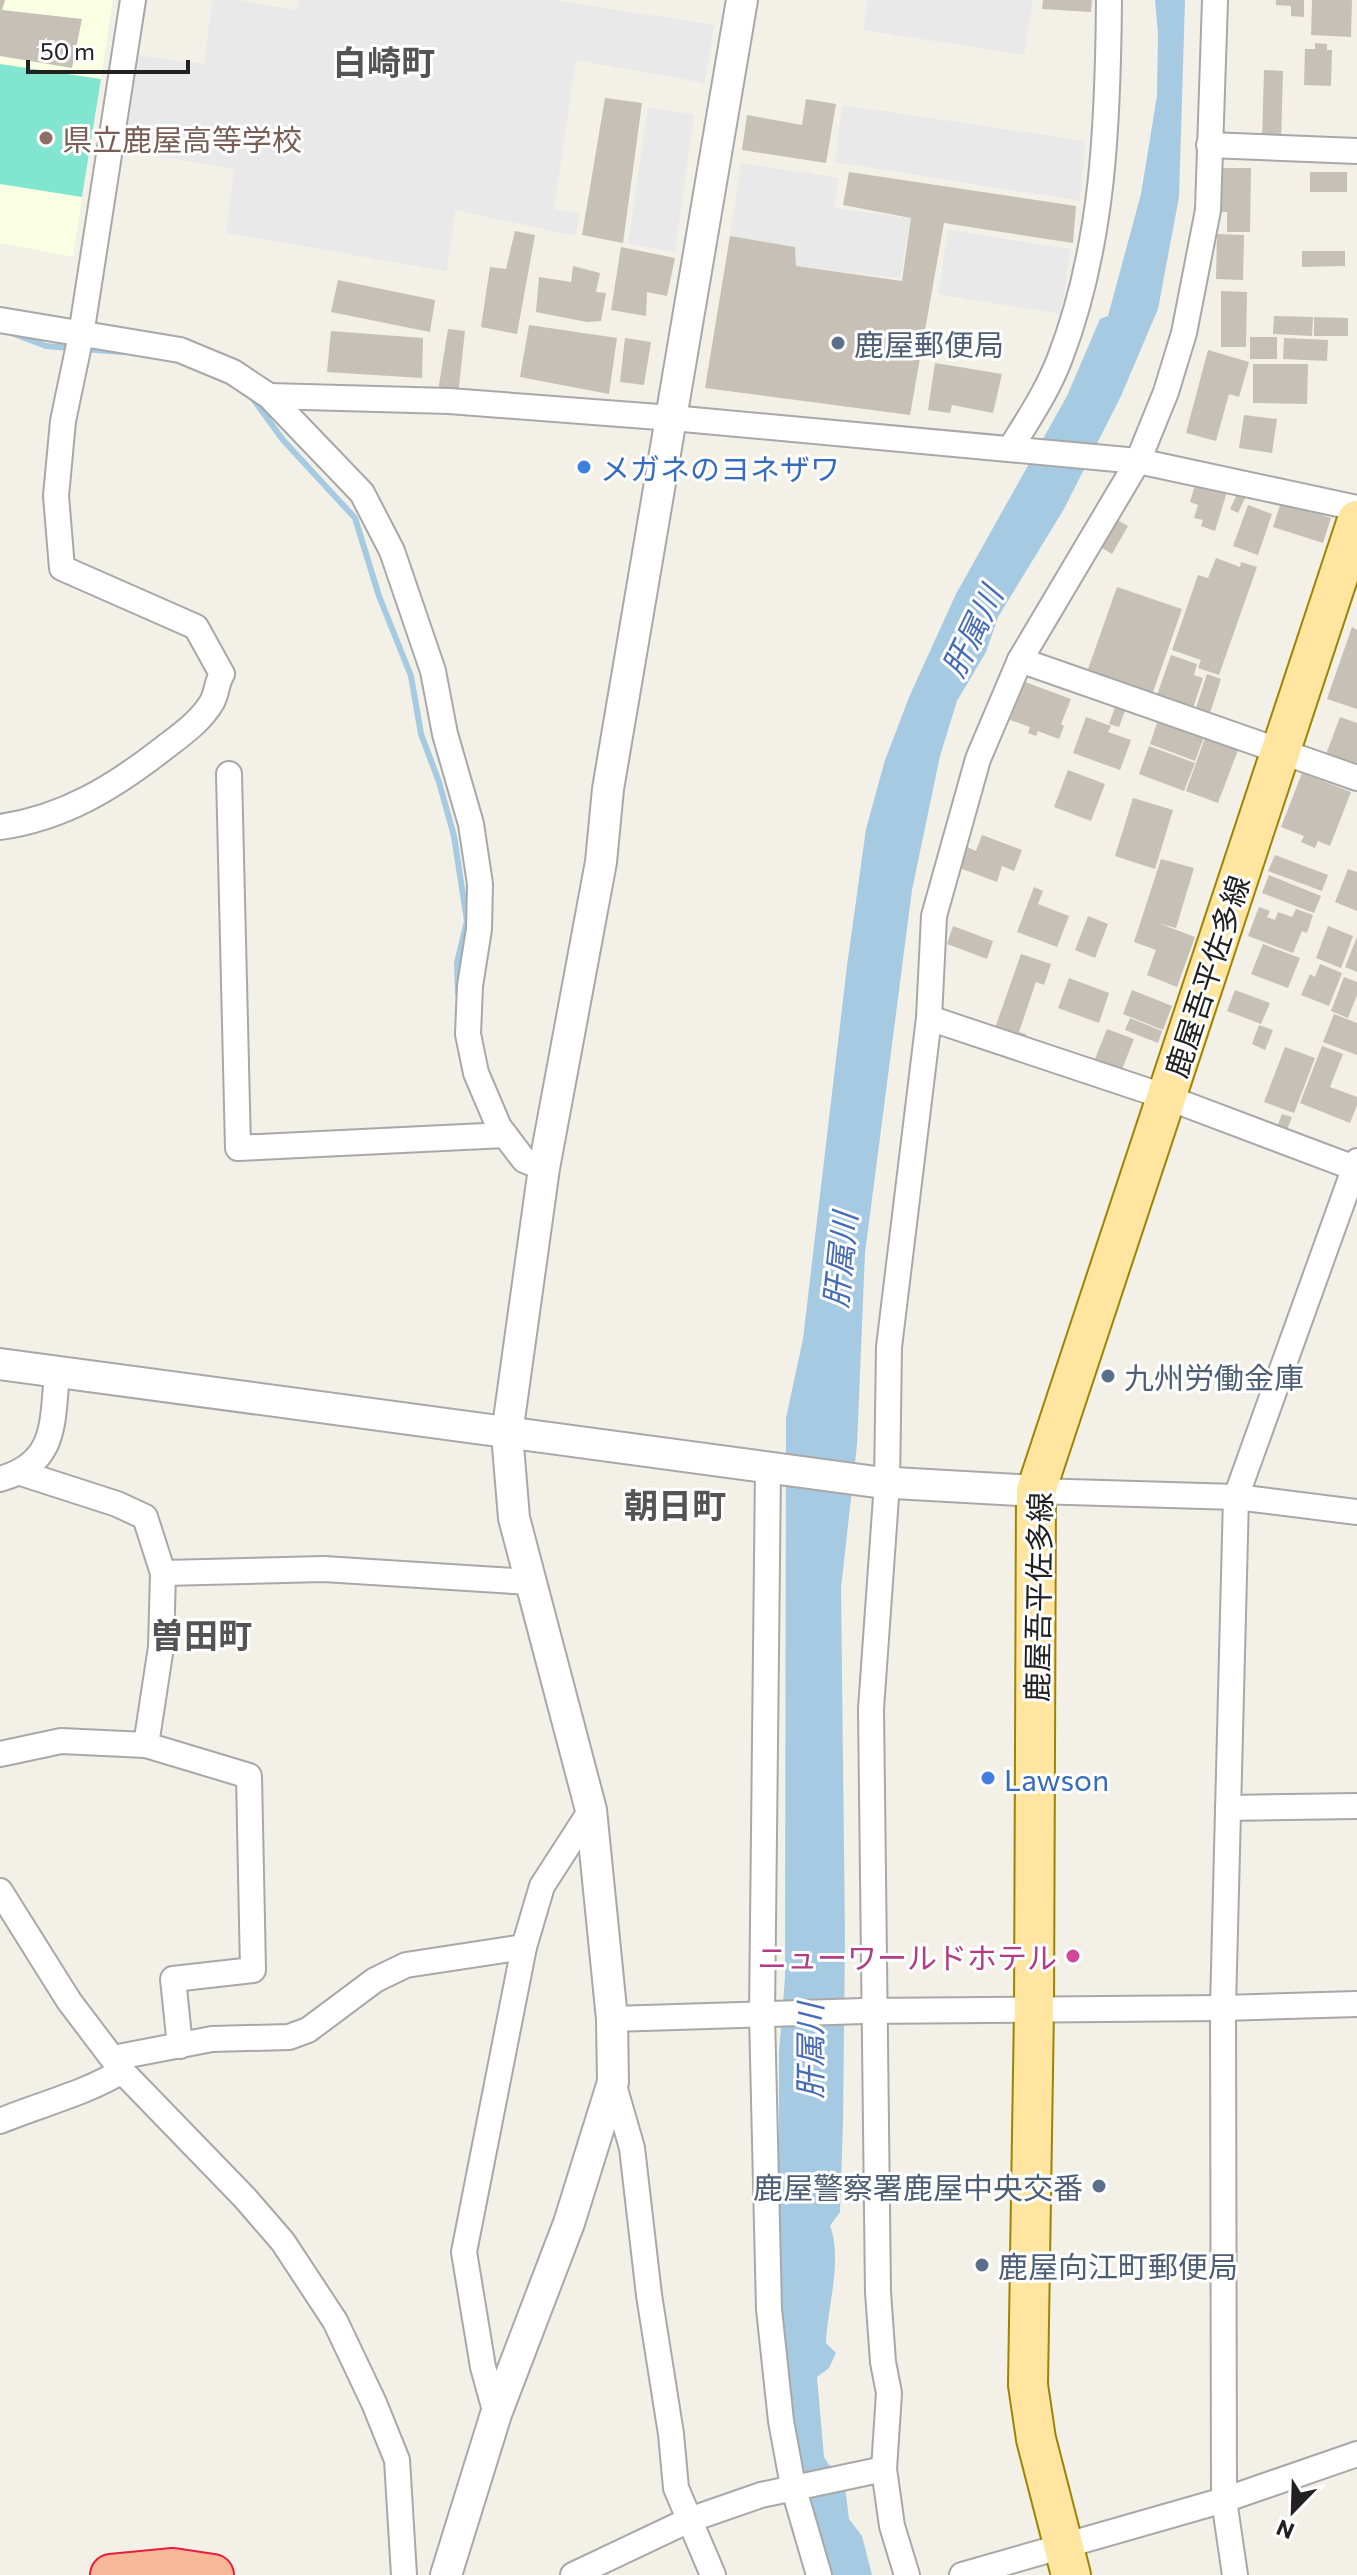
<svg xmlns="http://www.w3.org/2000/svg" width="1357" height="2575" viewBox="0 0 1357 2575" font-family="Commissioner,'Noto Sans JP',sans-serif">
  <rect width="100%" height="100%" fill="#f2f0e7"/>
  <path fill="#faffe3" d="M0,0H113L73,257L0,243Z"/>
  <path fill="#81e5cf" d="M0,64L101,79L82,197L0,184Z"/>
  <g fill="#e9e9e9">
    <path d="M212,0H240L297,11L299,0H554L714,25L705,83L576,60L554,209L579,214L576,236L455,210L447,271L226,233L234,169L119,149L134,55L204,64Z"/>
    <path d="M867,0H1033L1024,55L864,30Z"/>
    <path d="M842,105L1086,141L1080,201L835,162Z"/>
    <path d="M648,108L694,114L675,252L628,244Z"/>
    <path d="M741,163L839,178L834,208L911,218L900,278L796,266L795,247L730,236Z"/>
    <path d="M948,230L1071,249L1061,314L938,294Z"/>
  </g>
  <path fill="#a5cae2" d="M1155,0H1185L1179,197L1158,309L1121,396L1064,509L998,617L986,652L957,701L940,756L912,890L865,1253L857,1445L841,1588L845,1936L843,2122L840,2212L830,2226C843,2259 827,2309 826,2343L836,2353L829,2368L817,2377L824,2457L829,2465L843,2471L849,2519L862,2536L872,2575H827L797,2471L779,2306V2052L785,1978L786,1418L803,1339L847,966L866,829L885,760L910,695L956,594L1067,396L1100,319L1108,316L1141,194L1157,96L1158,33Z"/>
  <g fill="none" stroke-linecap="round" stroke-linejoin="round">
    <g stroke="#a5cae2" stroke-width="6">
      <path d="M9,332L46,346L71,348"/>
      <path d="M82,349L123,352"/>
      <path d="M251,396L283,440L355,518L379,596L411,676L421,734L439,782L454,836L467,921L457,963L458,993"/>
    </g>
  </g>
  <g fill="#c7c0b6">
    <path d="M0,0H5L2,10L82,19L72,68L0,56Z"/>
    <path d="M1043,0H1092L1091,12L1042,9Z"/>
    <path d="M1276,0H1304V17L1291,16V6L1276,5Z"/>
    <path d="M1312,0H1352L1351,37L1311,35Z"/>
    <path d="M1315,43L1327,44V50H1332L1331,86L1304,85L1305,49H1315Z"/>
    <path d="M1264,70L1283,71L1281,142H1262Z"/>
    <path d="M605,98L642,103L623,243L582,235Z"/>
    <path d="M806,99L836,104L826,163L742,150L747,115L802,125Z"/>
    <path d="M1219,168H1251L1250,232H1227V212H1219Z"/>
    <path d="M849,172L1076,206L1073,243L944,223L910,415L705,388L730,236L795,247L796,266L902,281L911,218L843,205Z"/>
    <rect x="1310" y="172" width="37" height="20"/>
    <path d="M515,231L535,235L517,334L481,327L490,267L506,269Z"/>
    <path d="M1217,234L1244,235L1243,280L1216,279Z"/>
    <path d="M621,247L675,258L667,296L647,292L646,316L611,310Z"/>
    <path d="M1302,251H1345V266L1302,267Z"/>
    <path d="M573,266L600,273L596,292L606,293L601,321L587,322L536,312L539,277L571,282Z"/>
    <path d="M338,280L435,300L430,332L331,312Z"/>
    <path d="M1221,291L1247,292L1246,347H1221Z"/>
    <path d="M1274,316L1313,317L1312,336L1273,334Z"/>
    <path d="M1314,317L1348,318V336H1314Z"/>
    <path d="M529,325L617,338L609,394L520,377Z"/>
    <path d="M448,329L465,331L458,395L438,391Z"/>
    <path d="M331,331L423,338L422,378L327,372Z"/>
    <rect x="1250" y="337" width="27" height="22"/>
    <path d="M625,338L651,342L644,385L620,382Z"/>
    <path d="M1284,338L1328,340L1327,361L1283,359Z"/>
    <path d="M1208,350L1249,362L1239,397L1229,394L1216,441L1186,433Z"/>
    <path d="M935,363L1002,374L993,413L952,405L950,413L928,410Z"/>
    <path d="M1253,364H1308L1307,404L1253,403Z"/>
    <path d="M1244,415L1277,419L1272,453L1239,448Z"/>
    <path d="M1196,482L1227,492L1215,531L1201,526L1203,520L1194,518L1198,505L1190,502Z"/>
    <path d="M1238,492L1246,496L1238,513L1230,509Z"/>
    <path d="M1281,502L1331,518L1323,543L1273,527Z"/>
    <path d="M1248,505L1272,514L1258,555L1233,546Z"/>
    <path d="M1112,517L1128,526L1112,554L1096,544Z"/>
    <path d="M1216,558L1240,567L1241,562L1257,567L1219,675L1198,668L1201,660L1172,650L1198,575L1208,578Z"/>
    <path d="M1117,587L1182,609L1152,695L1087,672Z"/>
    <path d="M1352,627L1357,630V709L1327,699Z"/>
    <path d="M1171,655L1197,664L1194,675L1203,678L1192,711L1156,698Z"/>
    <path d="M1207,674L1221,679L1209,716L1195,711Z"/>
    <path d="M1025,682L1071,699L1061,724L1064,726L1059,739L1038,731L1036,736L1028,733L1030,727L1010,720Z"/>
    <path d="M1115,707L1125,711L1119,727L1109,724Z"/>
    <path d="M1086,717L1111,726L1108,732L1131,740L1120,770L1073,753Z"/>
    <path d="M1340,717L1357,723V769L1325,757Z"/>
    <path d="M1158,720L1204,737L1195,761L1150,744Z"/>
    <path d="M1205,738L1238,750L1218,803L1186,791Z"/>
    <path d="M1149,746L1195,763L1184,791L1139,774Z"/>
    <path d="M1068,770L1105,784L1091,821L1054,807Z"/>
    <path d="M1302,773L1351,792L1330,846L1318,841L1315,848L1301,842L1304,836L1281,827Z"/>
    <path d="M1133,798L1173,810L1155,869L1115,856Z"/>
    <path d="M982,835L1022,850L1014,871L1002,866L997,882L957,867L965,846L976,851Z"/>
    <path d="M1275,855L1328,875L1322,891L1268,871Z"/>
    <path d="M1161,859L1194,868L1176,928L1158,923L1195,937L1177,987L1147,975L1156,950L1134,942Z"/>
    <path d="M1348,869L1357,872V911L1335,902Z"/>
    <path d="M1269,875L1321,896L1314,913L1262,893Z"/>
    <path d="M1034,887L1043,891L1038,904L1069,916L1057,947L1017,932Z"/>
    <path d="M1259,907L1270,911L1267,917L1275,920L1278,912L1292,917L1296,909L1313,915L1307,933L1302,931L1293,953L1248,936Z"/>
    <path d="M1088,916L1108,924L1095,958L1075,950Z"/>
    <path d="M953,926L993,941L987,959L947,944Z"/>
    <path d="M1328,926L1353,936L1341,968L1316,958Z"/>
    <path d="M1357,937V972L1345,967Z"/>
    <path d="M1263,944L1300,958L1288,988L1251,974Z"/>
    <path d="M1021,954L1051,964L1044,985L1036,982L1019,1032L1026,1034L1025,1038L995,1028Z"/>
    <path d="M1320,964L1342,973L1329,1006L1301,995L1310,974L1315,977Z"/>
    <path d="M1344,977L1357,982V995L1348,1018L1331,1011Z"/>
    <path d="M1069,978L1109,993L1099,1023L1058,1008Z"/>
    <path d="M1132,990L1172,1006L1163,1030L1123,1014Z"/>
    <path d="M1235,990L1270,1003L1261,1024L1227,1011Z"/>
    <path d="M1334,1014L1357,1023V1055L1323,1042Z"/>
    <path d="M1130,1018L1162,1031L1158,1043L1125,1030Z"/>
    <path d="M1259,1025L1273,1030L1265,1050L1252,1044Z"/>
    <path d="M1107,1029L1134,1039L1121,1072L1094,1061Z"/>
    <path d="M1322,1046L1343,1054L1330,1087L1357,1097V1105L1350,1123L1300,1103Z"/>
    <path d="M1285,1047L1315,1058L1294,1113L1264,1102Z"/>
    <path d="M1282,1114L1292,1117L1287,1130L1277,1127Z"/>
  </g>
  <g fill="none" stroke-linecap="round" stroke-linejoin="round">
    <g stroke="#a8a8a8" stroke-width="28">
      <g id="minor">
        <path d="M1209,145L1357,151"/>
        <path d="M0,320L180,350L233,372L269,396L362,493L392,551L433,671L445,734L471,824L480,884L479,929L470,986L468,1034L476,1073L499,1127L524,1160L544,1168"/>
        <path d="M269,396L449,401L672,418L1138,461L1357,508"/>
        <path d="M1010,449C1028,420 1048,390 1060,358C1104,244 1108,120 1109,0"/>
        <path d="M1020,660L1357,778"/>
        <path d="M229,774L238,1148L505,1135"/>
        <path d="M0,827C64,818 114,787 164,748C181,735 201,721 212,702C217,693 217,681 222,674L196,627L62,568L56,496L63,421L81,335L133,0"/>
        <path d="M929,1018L1166,1097L1357,1169"/>
        <path d="M768,1469L762,2015L769,2309L781,2421L793,2486L819,2575"/>
        <path d="M21,1473L117,1504L145,1517L163,1573L161,1647L146,1745L249,1776L253,1970L173,1979L180,2046"/>
        <path d="M0,1479C57,1463 52,1423 57,1374"/>
        <path d="M1036,1491L1236,1497L1357,1512"/>
        <path d="M163,1573L324,1569L530,1582"/>
        <path d="M0,1754L61,1741L146,1745"/>
        <path d="M1228,1808L1357,1806"/>
        <path d="M0,1891L69,2001L122,2071L245,2198L283,2242L335,2321L374,2403L397,2460L404,2575"/>
        <path d="M612,2019L863,2011L1223,2008L1357,2004"/>
        <path d="M113,2058L212,2039L289,2037L308,2030L375,1980L406,1965L524,1947"/>
        <path d="M613,2082L632,2148L649,2295L671,2434L676,2488L713,2575"/>
        <path d="M0,2121C41,2104 84,2094 122,2071"/>
        <path d="M496,2414L483,2367L464,2252L524,1947L542,1886L591,1810"/>
        <path d="M573,2575L689,2520L761,2495L884,2469"/>
        <path d="M907,2575L892,2526L884,2469L889,2393L883,2362L878,2292L871,1709L887,1483L889,1347L929,1018L934,916L978,759L1020,660L1138,461L1166,392L1184,333L1208,210L1215,0"/>
        <path d="M962,2575L1224,2500L1357,2454"/>
        <path d="M1235,2575L1224,2500L1223,2008L1236,1497L1357,1161"/>
      </g>
    </g>
    <g stroke="#a8a8a8" stroke-width="34">
      <g id="tertiary">
        <path d="M0,1364L876,1482L1036,1491"/>
        <path d="M446,2575L496,2414L569,2223L613,2082L612,2019L591,1810L514,1518L507,1434L544,1168L601,862L608,789L742,0"/>
      </g>
    </g>
    <g stroke="#9e8400" stroke-width="42">
      <path id="primary" d="M1071,2575L1036,2439L1028,2385L1034,2009L1036,1491L1357,520"/>
    </g>
    <g stroke="#e71d41" stroke-width="44">
      <path id="trunk" d="M111,2575L173,2569L213,2575"/>
    </g>
    <use href="#minor" stroke="#fff" stroke-width="24"/>
    <use href="#tertiary" stroke="#fff" stroke-width="30"/>
    <use href="#primary" stroke="#ffe59f" stroke-width="38"/>
    <use href="#trunk" stroke="#f6b896" stroke-width="40"/>
  </g>
  <circle fill="#8d6e63" stroke="#fff" stroke-width="3" cx="46" cy="138" r="8"/>
  <g fill="#5c6f8a" stroke="#fff" stroke-width="3">
    <circle cx="838" cy="343" r="8"/>
    <circle cx="1108" cy="1376" r="8"/>
    <circle cx="1099" cy="2186" r="8"/>
    <circle cx="982" cy="2265" r="8"/>
  </g>
  <g fill="#3f7fe0" stroke="#fff" stroke-width="3">
    <circle cx="584" cy="467" r="8"/>
    <circle cx="988" cy="1778" r="8"/>
  </g>
  <circle fill="#d1479c" stroke="#fff" stroke-width="3" cx="1073" cy="1956" r="8"/>
  <g text-anchor="middle" dominant-baseline="central" stroke-width="6" stroke-linejoin="round" paint-order="stroke">
    <g font-size="30" fill="#785e54" stroke="#fff" text-anchor="start">
      <text x="62" y="138">県立鹿屋高等学校</text>
    </g>
    <g font-size="30" fill="#4e5e75" stroke="#fff" text-anchor="start">
      <text x="854" y="343">鹿屋郵便局</text>
      <text x="1124" y="1376">九州労働金庫</text>
      <text x="1083" y="2186" text-anchor="end">鹿屋警察署鹿屋中央交番</text>
      <text x="998" y="2265">鹿屋向江町郵便局</text>
    </g>
    <g font-size="30" fill="#366cbe" stroke="#fff" text-anchor="start">
      <text x="600" y="467">メガネのヨネザワ</text>
      <text x="1004" y="1778">Lawson</text>
    </g>
    <g font-size="30" fill="#212121" stroke="#fff">
      <text transform="translate(1206 976) rotate(-72)">鹿屋吾平佐多線</text>
      <text transform="translate(1037 1597) rotate(-89)">鹿屋吾平佐多線</text>
    </g>
    <g font-size="30" fill="#b23c85" stroke="#fff" text-anchor="end">
      <text x="1057" y="1956">ニューワールドホテル</text>
    </g>
    <g font-size="32" font-style="italic" fill="#466cb8" stroke="#fff">
      <text transform="translate(971 631) rotate(-64)">肝属川</text>
      <text transform="translate(839 1260) rotate(-84)">肝属川</text>
      <text transform="translate(809 2051) rotate(-90)">肝属川</text>
    </g>
    <g font-size="34" font-weight="bold" fill="#545454" stroke="#fff">
      <text x="384" y="61">白崎町</text>
      <text x="675" y="1504">朝日町</text>
      <text x="201" y="1634">曽田町</text>
    </g>
  </g>
  <g transform="translate(1293 2511) rotate(203)" stroke="#ffffff" stroke-width="6" paint-order="stroke">
  <path d="M0-6L14 30L0 20L-14 30Z" fill="#212121"/>
  <text y="-12" font-size="22" font-weight="bold" text-anchor="middle" fill="#212121">N</text>
  </g>
  <path d="M28 60v12h160v-12" fill="none" stroke="#212121" stroke-width="4"/>
  <text x="40" y="60" font-size="24" fill="#212121" stroke="#ffffff" stroke-width="6" paint-order="stroke">50 m</text>
</svg>
